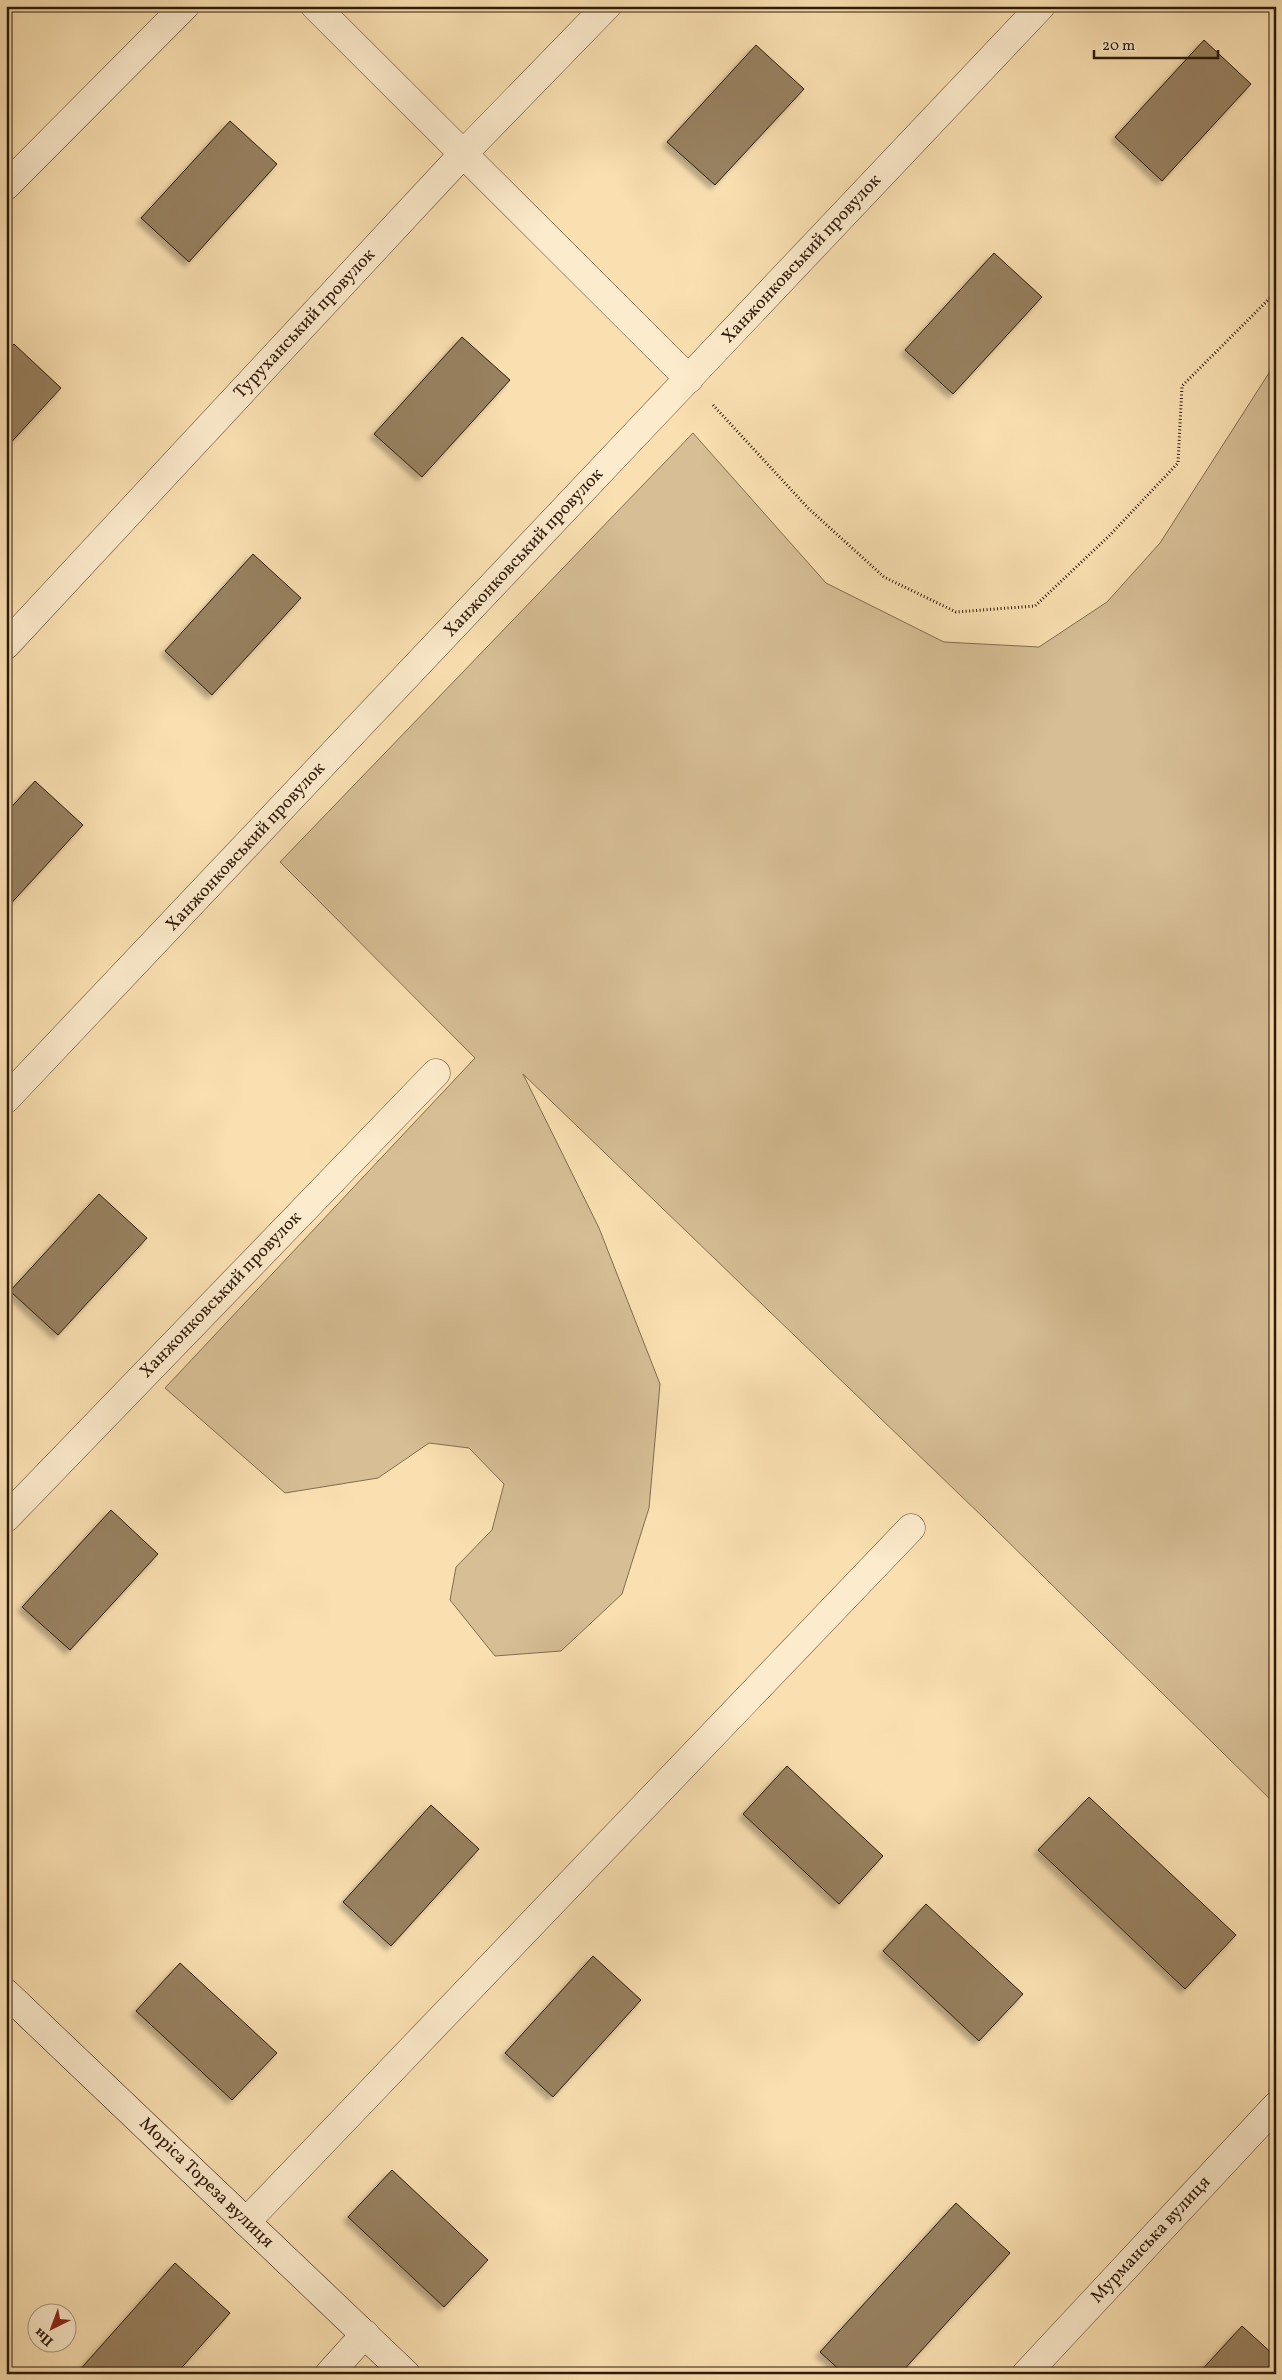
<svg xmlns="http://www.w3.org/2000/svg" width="1282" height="2380" viewBox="0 0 1282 2380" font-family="Vollkorn,serif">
  <defs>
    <filter id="shadow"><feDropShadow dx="-4.5" dy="4.5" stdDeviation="2.5" flood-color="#0004"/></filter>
  </defs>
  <rect width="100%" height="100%" fill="#fae0b1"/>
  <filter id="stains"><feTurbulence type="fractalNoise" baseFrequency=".004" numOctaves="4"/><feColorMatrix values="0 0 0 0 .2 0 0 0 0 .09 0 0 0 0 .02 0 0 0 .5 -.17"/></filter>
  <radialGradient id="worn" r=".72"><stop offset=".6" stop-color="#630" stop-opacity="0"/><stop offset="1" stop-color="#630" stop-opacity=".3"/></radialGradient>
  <path fill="#d7be95" stroke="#826c50" d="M1276,362V1805L986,1520L523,1074L599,1228L660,1384L649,1508L622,1594L561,1651L495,1656L450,1600L456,1567L492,1530L504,1484L469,1448L429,1443L378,1478L285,1493L165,1388L475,1058L280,862L693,433L826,583L944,642L1039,647L1107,602L1160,543Z"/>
  <g fill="#988161" stroke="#2e1a0a" filter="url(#shadow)">
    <path d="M1204,40L1251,84L1162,181L1115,137Z"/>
    <path d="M756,45L804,89L715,185L667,142Z"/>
    <path d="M230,121L277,164L189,262L141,218Z"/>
    <path d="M994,253L1042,297L953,394L905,350Z"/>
    <path d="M462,337L510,380L422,477L374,434Z"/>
    <path d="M14,344L61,388L6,448V352Z"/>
    <path d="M253,554L301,598L212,695L165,651Z"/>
    <path d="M35,781L83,825L6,909V813Z"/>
    <path d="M99,1194L147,1238L58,1335L10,1291Z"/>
    <path d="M111,1510L158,1554L70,1650L22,1607Z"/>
    <path d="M787,1766L883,1856L839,1904L743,1814Z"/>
    <path d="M1089,1797L1236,1935L1185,1989L1038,1850Z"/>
    <path d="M431,1805L479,1849L391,1946L343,1902Z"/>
    <path d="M926,1904L1023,1994L979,2041L883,1951Z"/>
    <path d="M593,1956L641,2000L553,2097L505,2053Z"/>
    <path d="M180,1963L277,2053L232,2100L136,2011Z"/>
    <path d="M392,2170L488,2260L444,2307L348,2217Z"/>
    <path d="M956,2203L1010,2253L900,2374H844L820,2352Z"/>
    <path d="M175,2263L230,2313L176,2374H76Z"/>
    <path d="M1242,2326L1276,2357V2374H1198Z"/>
  </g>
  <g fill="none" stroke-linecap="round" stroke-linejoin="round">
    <g stroke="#614c34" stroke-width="29">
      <g id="street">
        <path d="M315,6L689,379"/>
        <path d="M6,186L185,6"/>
        <path d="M6,645L463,154L607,6"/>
        <path d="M6,1099L1041,6"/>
        <path d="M6,1518L436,1073"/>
        <path d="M246,2222L911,1528"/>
        <path d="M329,2374L365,2334"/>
        <path d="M1026,2374L1276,2106"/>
      </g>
    </g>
    <g stroke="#2e1a0a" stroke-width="29">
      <path id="secondary" d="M6,1993L406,2374"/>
    </g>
    <path stroke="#2e1a0a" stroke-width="3" stroke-dasharray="1 2.5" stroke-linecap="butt" d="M713,405L808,508L884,577L956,612L1035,606L1110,535L1178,463L1182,386L1276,292"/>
    <use href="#street" stroke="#fcebcc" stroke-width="28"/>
    <use href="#secondary" stroke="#fcebcc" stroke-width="28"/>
  </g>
  <g text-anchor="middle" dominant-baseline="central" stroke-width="4.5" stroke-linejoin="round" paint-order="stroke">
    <g font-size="18" fill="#2e1a0a" stroke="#fcebcc">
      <text transform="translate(802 259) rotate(-47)">Ханжонковський провулок</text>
      <text transform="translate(305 324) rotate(-47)">Туруханський провулок</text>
      <text transform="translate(524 553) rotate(-47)">Ханжонковський провулок</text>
      <text transform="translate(246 847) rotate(-47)">Ханжонковський провулок</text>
      <text transform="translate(221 1295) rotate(-46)">Ханжонковський провулок</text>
      <text transform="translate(206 2183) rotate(44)">Моріса Тореза вулиця</text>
      <text transform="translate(1151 2240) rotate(-47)">Мурманська вулиця</text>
    </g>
  </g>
  <rect width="1282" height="2380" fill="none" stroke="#fae0b1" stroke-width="25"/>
  <rect x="8" y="8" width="1267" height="2365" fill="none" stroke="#2e1a0a" stroke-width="2.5"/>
  <rect x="12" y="12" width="1257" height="2355" fill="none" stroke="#2e1a0a"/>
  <g transform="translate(52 2328) rotate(222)"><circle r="24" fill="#fcebcc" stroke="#aa977e"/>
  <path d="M0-4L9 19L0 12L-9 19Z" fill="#8f2418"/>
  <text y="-8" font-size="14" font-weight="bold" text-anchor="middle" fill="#2e1a0a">Пн</text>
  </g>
  <path d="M1094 50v8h124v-8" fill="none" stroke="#2e1a0a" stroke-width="2.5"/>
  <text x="1102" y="50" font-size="15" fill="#2e1a0a" stroke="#fcebcc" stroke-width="4" paint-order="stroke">20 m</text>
  <rect width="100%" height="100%" filter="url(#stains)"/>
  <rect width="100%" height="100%" fill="url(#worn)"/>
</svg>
